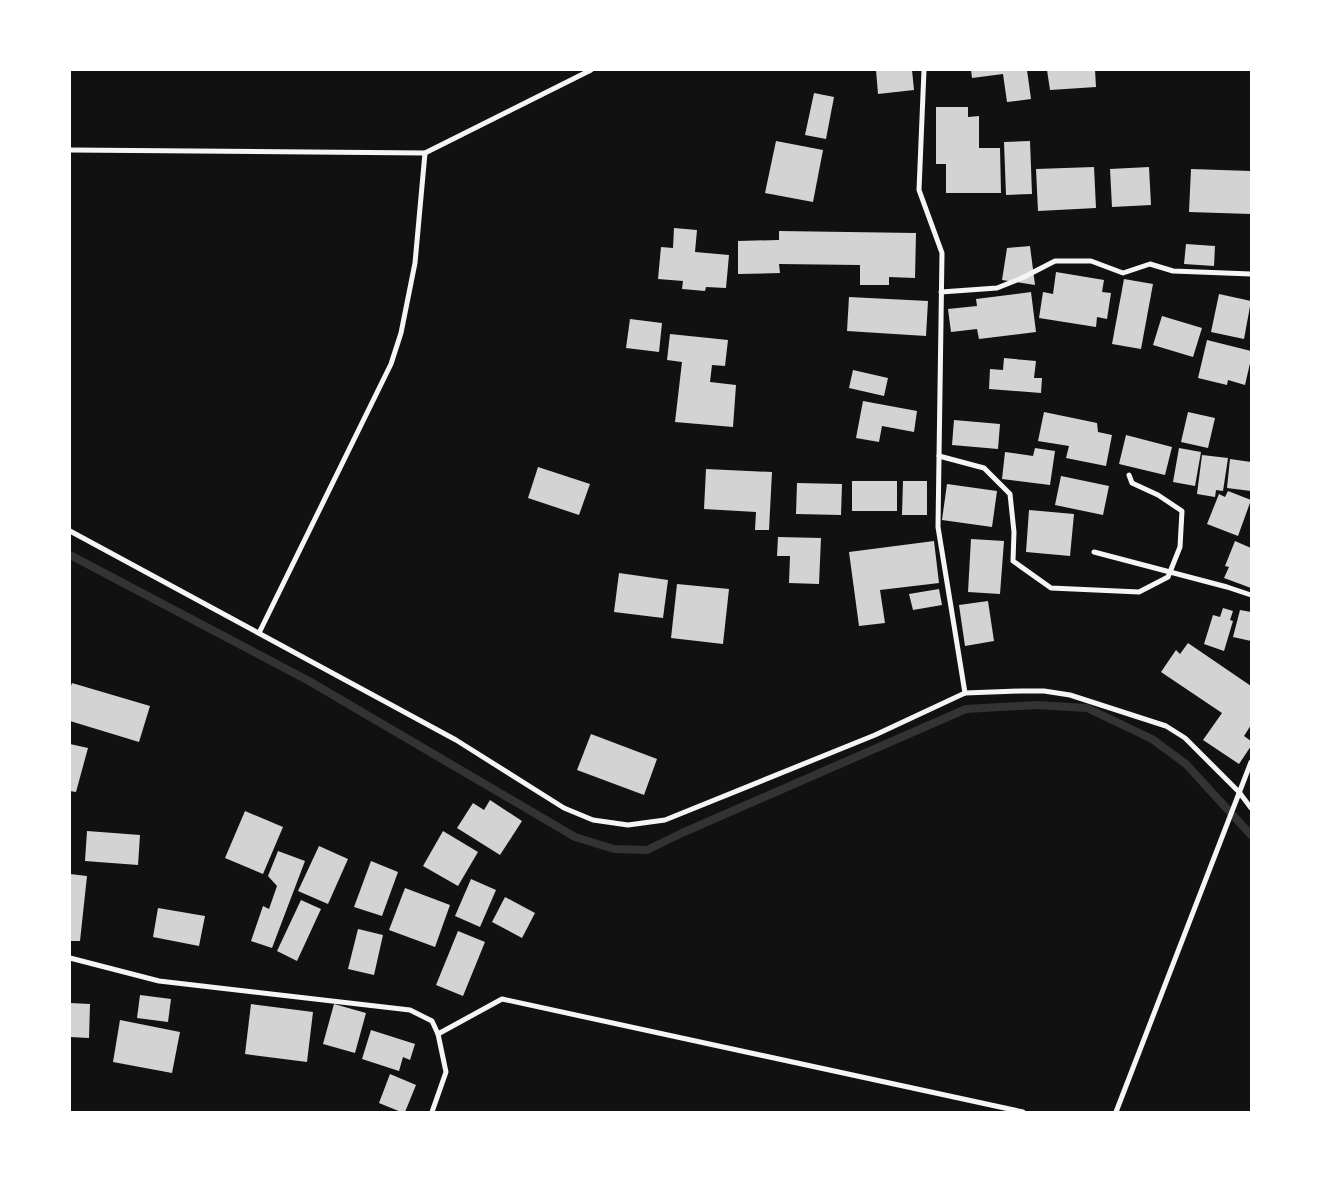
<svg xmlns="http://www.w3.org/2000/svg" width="1321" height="1182" viewBox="0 0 1321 1182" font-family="'Alegreya Sans',sans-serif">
  <rect width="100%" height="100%" fill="#111"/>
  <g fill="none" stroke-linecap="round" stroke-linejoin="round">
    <path stroke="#333" stroke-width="8" d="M70,555L309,681L575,837L614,849L647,850L682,833L966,709L1036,705L1087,708L1152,739L1186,764L1251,835"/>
  </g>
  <g fill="#d3d3d3">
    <path d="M876,70H912L914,90L878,94Z"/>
    <path d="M971,70H1027L1031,99L1007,102L1003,74L972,78Z"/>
    <path d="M1047,70H1095L1096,87L1050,90Z"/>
    <path d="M814,93L834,97L826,139L805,135Z"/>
    <path d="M936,107H968V117L979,116V148H1000L1001,193H946V164H936Z"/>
    <path d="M776,141L823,150L813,202L765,193Z"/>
    <path d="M1030,141L1032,194L1006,195L1004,142Z"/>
    <path d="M1094,167L1096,208L1038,211L1036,169Z"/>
    <path d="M1149,167L1151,205L1112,207L1110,169Z"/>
    <path d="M1191,169L1251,171V214L1189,212Z"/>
    <path d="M674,228L697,230L695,252L729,255L726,288L706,287L705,291L682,289L683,281L658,279L661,247L673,248Z"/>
    <path d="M779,231L916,233L915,278L889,277V285H860V265L779,264L780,273L738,274V241L779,240Z"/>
    <path d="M1186,244L1215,246L1214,266L1184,264Z"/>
    <path d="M1030,246L1035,285L1002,280L1007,248Z"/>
    <path d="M1056,272L1104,280L1102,292L1111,293L1107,319L1097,317L1096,327L1039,318L1043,292L1053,294Z"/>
    <path d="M1124,279L1153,284L1141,349L1112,344Z"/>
    <path d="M1031,292L1036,332L979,339L977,329L951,332L948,309L977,306L976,299Z"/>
    <path d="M1219,294L1251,301L1244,339L1211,332Z"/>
    <path d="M849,297L928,301L926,336L847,331Z"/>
    <path d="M1162,316L1202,328L1193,357L1153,345Z"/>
    <path d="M630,319L662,323L659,352L626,348Z"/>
    <path d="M670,334L728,340L725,366L712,365L710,382L736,385L733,427L675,422L682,362L667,360Z"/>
    <path d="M1207,340L1251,351V359L1245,385L1228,380L1227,385L1198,378Z"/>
    <path d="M1004,358L1036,361L1034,378H1042L1041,393L989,389L990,369L1003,370Z"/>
    <path d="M853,370L888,378L884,396L849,388Z"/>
    <path d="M863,401L917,411L914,432L882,426L879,442L856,438Z"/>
    <path d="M1044,412L1097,423L1098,432L1112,435L1106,466L1066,458L1069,446L1038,441Z"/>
    <path d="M1188,412L1215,418L1208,448L1181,442Z"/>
    <path d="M954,420L1000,424L998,449L952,445Z"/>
    <path d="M1126,435L1172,447L1165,475L1119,464Z"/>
    <path d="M1035,448L1055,451L1050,485L1002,479L1005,452L1033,456Z"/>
    <path d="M1179,448L1201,452L1195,486L1173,482Z"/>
    <path d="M1202,455L1228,458L1223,491L1216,490L1215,497L1197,494Z"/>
    <path d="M1230,459L1251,462V491L1227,488Z"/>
    <path d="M538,467L590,484L579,515L528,498Z"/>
    <path d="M706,469L772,472L769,530H755L756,512L704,509Z"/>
    <path d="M1061,476L1109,486L1103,515L1055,505Z"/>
    <rect x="852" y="481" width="45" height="30"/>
    <path d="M903,481H927V515H902Z"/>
    <path d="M797,483L842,484L841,515L796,514Z"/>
    <path d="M947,484L997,491L992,527L942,520Z"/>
    <path d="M1228,491L1251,500L1238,536L1207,524L1219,494L1225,497Z"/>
    <path d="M1029,510L1074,514L1070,556L1026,552Z"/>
    <path d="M778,537L821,538L819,584L789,583L790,556H777Z"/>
    <path d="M971,539L1004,541L1000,594L968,592Z"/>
    <path d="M934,541L939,583L880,590L885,623L859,626L849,552Z"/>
    <path d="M1235,541L1251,548V588L1224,578L1229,567L1225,566Z"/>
    <path d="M619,573L668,580L663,618L614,612Z"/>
    <path d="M677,584L729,589L723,644L671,638Z"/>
    <path d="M939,589L942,605L913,610L909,594Z"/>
    <path d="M988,601L994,641L965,646L959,605Z"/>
    <path d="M1223,608L1233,611L1230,620L1233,621L1224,651L1204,644L1213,615L1220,617Z"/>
    <path d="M1240,610L1251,612V641L1233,637Z"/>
    <path d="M1188,643L1251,686V725L1244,736L1251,741V746L1239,764L1203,740L1222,713L1161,672L1176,650L1180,654Z"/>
    <path d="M72,683L150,706L139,742L70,721V689Z"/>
    <path d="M591,734L657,759L644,795L577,770Z"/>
    <path d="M70,744L88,748L76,792L70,791Z"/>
    <path d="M490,800L522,821L500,855L457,828L473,803L484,810Z"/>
    <path d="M245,811L283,827L263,874L225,858Z"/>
    <path d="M87,831L140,835L138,865L85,861Z"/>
    <path d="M443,831L478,852L458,886L423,866Z"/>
    <path d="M319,846L348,859L328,904L298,891Z"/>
    <path d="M278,851L305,861L272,948L251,941L263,906L269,909L277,886L268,876Z"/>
    <path d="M371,861L398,872L382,916L354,907Z"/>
    <path d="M70,874L87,876L80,941H70Z"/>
    <path d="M471,879L496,890L480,927L455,916Z"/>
    <path d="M405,888L450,905L435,947L389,930Z"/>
    <path d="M505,897L535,913L522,938L492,922Z"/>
    <path d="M301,900L321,909L297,961L277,951Z"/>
    <path d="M158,908L205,916L199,946L153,937Z"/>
    <path d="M358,929L383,935L374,975L348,969Z"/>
    <path d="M458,931L485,942L463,996L436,985Z"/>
    <path d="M140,995L171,999L168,1022L137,1018Z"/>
    <path d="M70,1003L90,1004L89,1038L70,1037Z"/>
    <path d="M251,1004L313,1012L307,1062L245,1054Z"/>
    <path d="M334,1004L366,1013L355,1053L323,1044Z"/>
    <path d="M120,1020L180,1032L172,1073L113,1062Z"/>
    <path d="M371,1030L415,1044L410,1060L403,1057L399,1071L362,1059Z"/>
    <path d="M390,1074L416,1085L405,1112H401L379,1103Z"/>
  </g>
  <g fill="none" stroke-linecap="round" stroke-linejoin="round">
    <g stroke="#f5f5f5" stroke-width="5">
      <path d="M924,70L919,190L942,253L938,527L965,693"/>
      <path d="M70,150L425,153L591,70"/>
      <path d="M941,292L997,288L1022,278L1055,261H1091L1123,273L1150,264L1173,271L1251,274"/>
      <path d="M939,456L984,468L1010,494L1014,532L1013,561L1051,588L1139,592L1168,577L1180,547L1182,511L1158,495L1132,483L1129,475"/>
      <path d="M70,531L456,740L564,808L593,820L628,825L665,820L875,735L965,693L1020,691H1044L1070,695L1166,726L1185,738L1239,792L1251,808"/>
      <path d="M1094,552L1227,587L1251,595"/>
      <path d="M259,633L391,364L401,333L415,263L425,153"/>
      <path d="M70,958L159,981L410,1010L432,1021L438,1034L446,1072L432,1112"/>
      <path d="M438,1034L502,999L1023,1112"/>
      <path d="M1116,1112L1251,762"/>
    </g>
  </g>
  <rect width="1321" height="1182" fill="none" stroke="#ffffff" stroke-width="142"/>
</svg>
